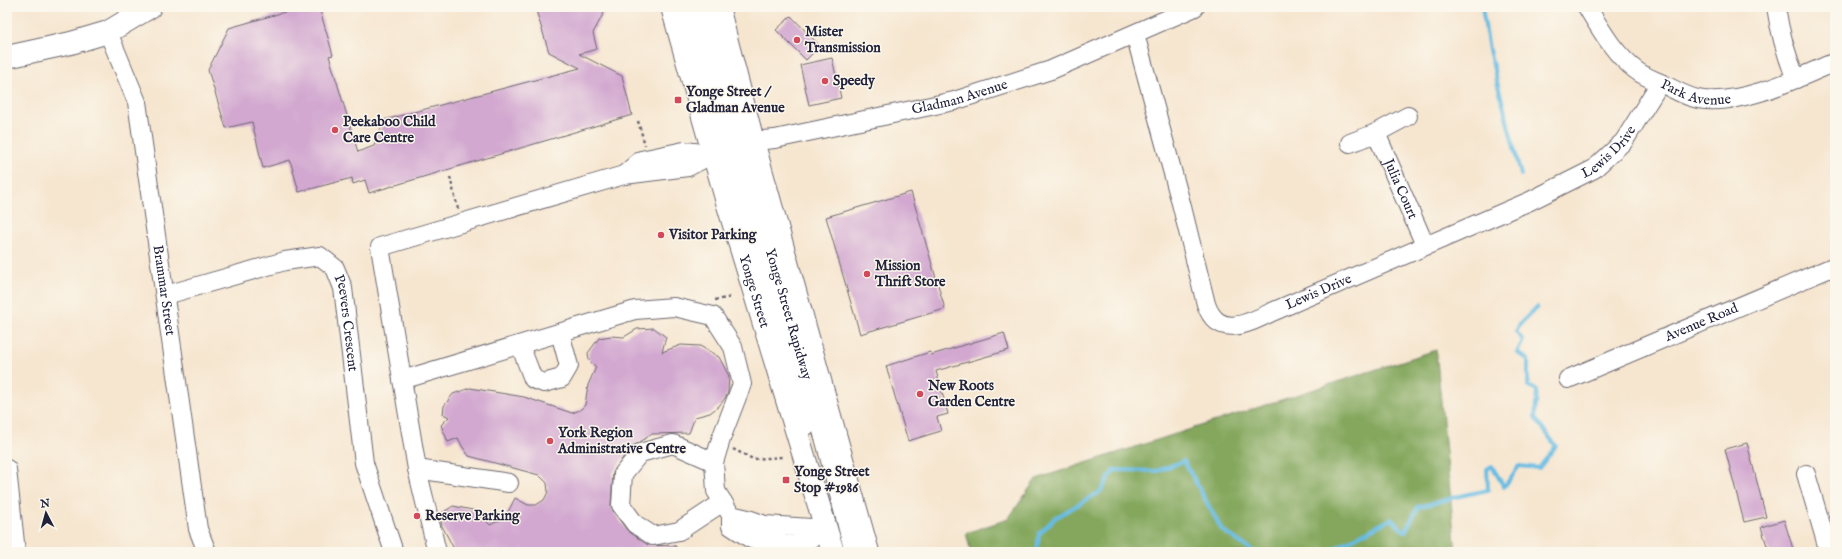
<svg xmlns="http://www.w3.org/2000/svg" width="1842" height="559" viewBox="0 0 1842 559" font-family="'IM FELL English',serif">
  <rect width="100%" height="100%" fill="#fbf7ec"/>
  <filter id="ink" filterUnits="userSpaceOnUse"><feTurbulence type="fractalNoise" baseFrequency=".025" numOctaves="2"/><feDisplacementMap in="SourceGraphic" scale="8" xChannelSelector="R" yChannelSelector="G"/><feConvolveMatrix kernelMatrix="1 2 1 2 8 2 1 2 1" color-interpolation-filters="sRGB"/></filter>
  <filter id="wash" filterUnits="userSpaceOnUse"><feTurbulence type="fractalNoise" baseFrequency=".012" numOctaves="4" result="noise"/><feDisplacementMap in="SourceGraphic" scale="16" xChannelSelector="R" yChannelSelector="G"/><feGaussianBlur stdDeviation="0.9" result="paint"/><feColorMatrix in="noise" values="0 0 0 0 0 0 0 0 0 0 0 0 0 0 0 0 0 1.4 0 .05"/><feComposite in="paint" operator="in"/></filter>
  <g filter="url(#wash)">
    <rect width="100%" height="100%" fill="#f6e6d0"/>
    <path fill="#84a75d" stroke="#53644c" d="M1436,350L1456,552H971L966,533L1008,519L1036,479Z"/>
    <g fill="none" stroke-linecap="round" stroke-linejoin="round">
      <g stroke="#66bce3" stroke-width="4">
        <path d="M1482,7L1489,50L1521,175"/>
        <path d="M1037,552L1039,534L1055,518L1100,492L1114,470L1157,471L1184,461L1222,530L1254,552"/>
        <path d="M1328,552L1391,519L1405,532L1418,507L1460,496L1488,490L1487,469L1492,466L1504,487L1519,466L1539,468L1556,446L1535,418L1537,390L1528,386V359L1517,353L1523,340L1516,332L1520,324L1537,307"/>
      </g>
    </g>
    <g id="blocks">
      <g fill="#d2a7d0">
        <path d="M302,7H319L333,55L329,56L358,152L374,146L384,120L580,68L549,52L535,7H607L593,33L597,49L579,54L622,76L632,115L369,193L365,180L353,184L352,178L299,192L290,160L263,168L252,122L226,128L208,70L229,28Z"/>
        <path d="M791,16L820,46L806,60L776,30Z"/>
        <path d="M832,58L841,98L809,105L800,65Z"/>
        <path d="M911,192L945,309L860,334L826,217Z"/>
        <path d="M654,328L666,337L662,352L681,345L700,346L719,357L729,376L728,392L725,398L719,406L710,413L695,417L689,433L652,434L628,450L613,473L611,505L613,511L627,530L648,545L676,546L675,552H452L453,547L442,526L439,515L453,506L477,511L490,525L505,518L515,498L528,505H536L544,500L548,492L547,483L539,475L469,456L462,446L458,438L448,442L441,425L449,417L443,414L444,406L453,394L470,388L524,397L572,413L580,410L585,405L588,385L596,367L589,360L588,353L599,338L611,336L624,337L637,329Z"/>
        <path d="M1004,333L1009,350L936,371L948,414L937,417L941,431L908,441L886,366L930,352L931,355Z"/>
        <path d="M1747,443L1766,517L1744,522L1725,449Z"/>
        <path d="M1784,520L1794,552H1769L1761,527Z"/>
      </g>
    </g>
  </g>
  <g filter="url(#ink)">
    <use href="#blocks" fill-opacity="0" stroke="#6c676f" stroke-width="1"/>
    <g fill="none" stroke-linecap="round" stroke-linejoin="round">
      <g stroke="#6c676f" stroke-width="20">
        <g id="minor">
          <path d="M689,7L806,426"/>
          <path id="s1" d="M702,7L757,206L825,441L854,552"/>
          <path id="s2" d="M1587,7C1601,30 1615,55 1637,71C1645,77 1656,81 1665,85C1675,90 1687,97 1698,99C1739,107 1798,78 1835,62"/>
          <path d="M1776,7C1780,33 1786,55 1796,79"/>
          <path id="s3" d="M108,32L137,102L198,529L207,552"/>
          <path id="s4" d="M1135,34L1181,203L1206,304C1218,339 1247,324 1272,312L1530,201L1594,169L1624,141L1660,83"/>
          <path id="s5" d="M1376,133L1425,245"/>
          <path d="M1350,143L1376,133L1408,116"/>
          <path d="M624,175L641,160L684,151L713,154"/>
          <path id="s6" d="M166,295L285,261L320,256L335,268L343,288L364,463L394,552"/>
          <path d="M520,345L533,379L544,383L562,378L569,366L560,333"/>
          <path id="s7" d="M1568,379L1835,266"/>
          <path d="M402,380L635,310L674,307L713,316L733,347L742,384L722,436L714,462L716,491L731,515V526L751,539L784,544L801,545L827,529"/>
          <path d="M714,462L673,444L640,453L623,474L621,505L635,524L653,536L679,531L723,502"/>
          <path d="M7,469L16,552"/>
          <path d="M417,469L509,483"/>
          <path d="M1806,474L1829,552"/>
          <path d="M731,515L748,519L765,525L827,529"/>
          <path id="s8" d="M437,552L417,469L380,247L624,175L688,167L713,154L753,141L775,139L954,101L1051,70L1195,7"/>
        </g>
      </g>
      <g stroke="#6c676f" stroke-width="24">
        <g id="major">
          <path id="s9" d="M672,7L727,202L833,552"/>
          <path d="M718,7L753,141L868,552"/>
          <path d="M7,57L71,43L108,32L150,7"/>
        </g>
      </g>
      <g stroke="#6c676f" stroke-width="2.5" stroke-dasharray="3 3" stroke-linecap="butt">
        <path d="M638,121L645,145"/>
        <path d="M450,177L458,209"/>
        <path d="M715,300L732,297"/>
        <path d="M733,449L753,459L783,457"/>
      </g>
      <use href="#minor" stroke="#fff" stroke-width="18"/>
      <use href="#major" stroke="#fff" stroke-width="22"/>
    </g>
  </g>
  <g fill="#d1495b" stroke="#fbf7ec" stroke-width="1.5">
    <circle cx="797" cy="40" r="4"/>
    <circle cx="825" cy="81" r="4"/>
    <rect x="674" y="96" width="8" height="8" rx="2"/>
    <circle cx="335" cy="130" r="4"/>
    <circle cx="661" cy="235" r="4"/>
    <circle cx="867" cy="274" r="4"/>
    <circle cx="920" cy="394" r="4"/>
    <circle cx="550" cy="441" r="4"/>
    <rect x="782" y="476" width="8" height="8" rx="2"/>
    <circle cx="417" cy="516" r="4"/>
  </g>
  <g text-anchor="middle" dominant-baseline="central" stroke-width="3" stroke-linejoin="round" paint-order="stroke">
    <g font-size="14" font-weight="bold" fill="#22223b" stroke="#fbf7ec" text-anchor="start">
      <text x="805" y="32">Mister<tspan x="805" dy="16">Transmission</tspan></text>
      <text x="833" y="81">Speedy</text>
      <text x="686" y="92">Yonge Street /<tspan x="686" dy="16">Gladman Avenue</tspan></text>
      <text x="343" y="122">Peekaboo Child<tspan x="343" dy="16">Care Centre</tspan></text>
      <text x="669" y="235">Visitor Parking</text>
      <text x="875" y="266">Mission<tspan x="875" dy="16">Thrift Store</tspan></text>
      <text x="928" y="386">New Roots<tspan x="928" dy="16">Garden Centre</tspan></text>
      <text x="558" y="433">York Region<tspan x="558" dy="16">Administrative Centre</tspan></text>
      <text x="794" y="472">Yonge Street<tspan x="794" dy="16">Stop #1986</tspan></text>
      <text x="425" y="516">Reserve Parking</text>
    </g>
    <g font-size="14" fill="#22223b" stroke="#fbf7ec">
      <text stroke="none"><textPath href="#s2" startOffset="146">Park Avenue</textPath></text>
      <text stroke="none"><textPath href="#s8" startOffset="911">Gladman Avenue</textPath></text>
      <text stroke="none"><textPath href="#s4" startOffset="733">Lewis Drive</textPath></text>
      <text stroke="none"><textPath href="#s5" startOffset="61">Julia Court</textPath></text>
      <text stroke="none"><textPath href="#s3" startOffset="266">Brammar Street</textPath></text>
      <text stroke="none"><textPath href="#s4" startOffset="409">Lewis Drive</textPath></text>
      <text stroke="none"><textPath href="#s9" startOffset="296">Yonge Street</textPath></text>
      <text stroke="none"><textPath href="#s1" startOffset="319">Yonge Street Rapidway</textPath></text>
      <text stroke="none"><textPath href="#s7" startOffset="145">Avenue Road</textPath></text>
      <text stroke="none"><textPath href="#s6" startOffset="235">Peevers Crescent</textPath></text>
    </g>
  </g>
  <rect width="1842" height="559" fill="none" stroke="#fbf7ec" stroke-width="24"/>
  <g transform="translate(46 513) rotate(354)" stroke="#fbf7ec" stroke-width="3" paint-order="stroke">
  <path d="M0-3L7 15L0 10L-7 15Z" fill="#22223b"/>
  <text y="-6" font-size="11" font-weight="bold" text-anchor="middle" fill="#22223b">N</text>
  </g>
</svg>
